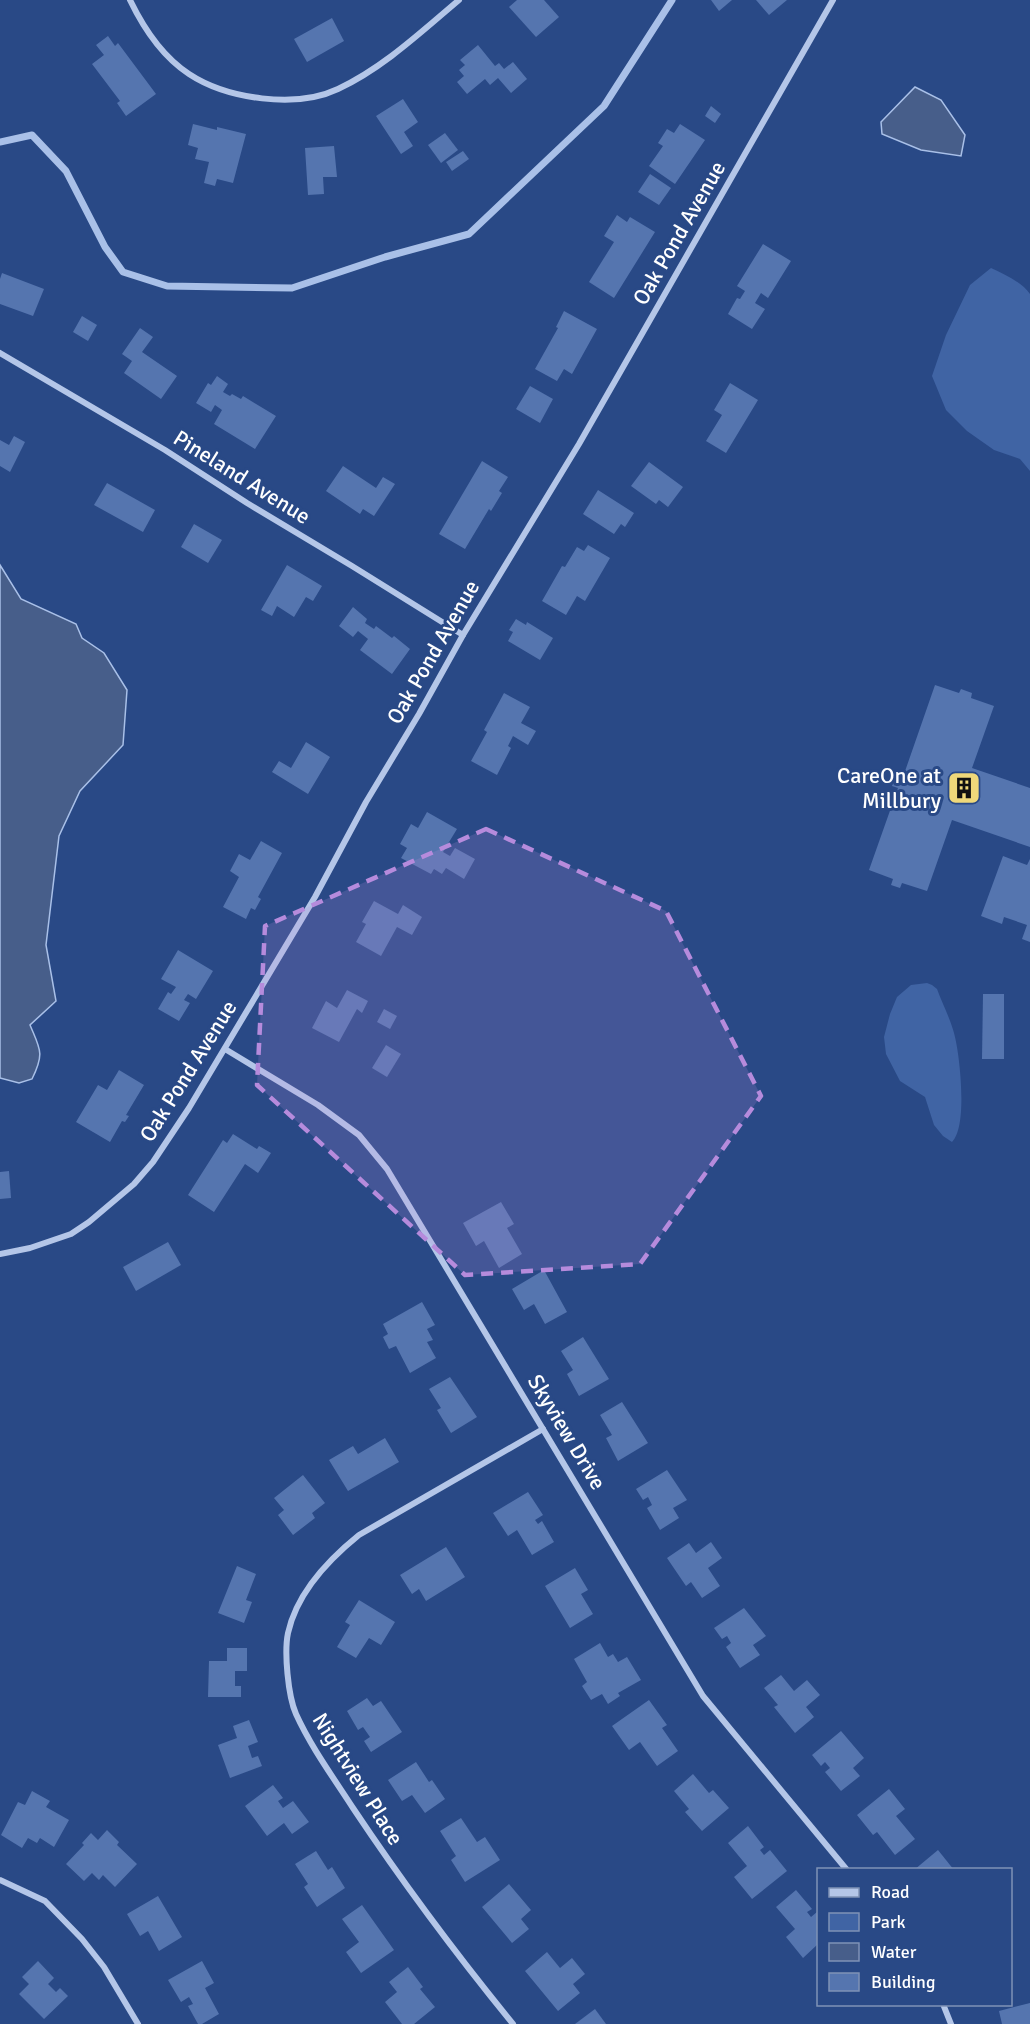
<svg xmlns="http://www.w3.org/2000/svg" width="1030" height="2024" viewBox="0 0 1030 2024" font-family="Signika,sans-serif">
  <rect width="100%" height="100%" fill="#294986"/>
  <g fill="#4064a4">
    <path d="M991,268C1004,274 1022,282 1030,294V471L1020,459L994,450L967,431L946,410L932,376L946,335L970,285Z"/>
    <path d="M927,983L932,985L937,989C942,1003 950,1018 954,1033C960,1054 968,1127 952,1142L943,1136L934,1125L925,1097L900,1081L886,1054L884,1037L890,1014L897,997L911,985Z"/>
  </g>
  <g fill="#475e8a" stroke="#a9c0e8" stroke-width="1.5">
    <path d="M915,87L941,100L965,135L961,156L921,150L882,134L881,122Z"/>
    <path d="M0,565L21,599L76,624L82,638L104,653L127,690L123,745L80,791L59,836L46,945L56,1001L30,1025C40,1049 45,1053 32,1079L19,1083L0,1078Z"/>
  </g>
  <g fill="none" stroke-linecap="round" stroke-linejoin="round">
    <path stroke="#a9c0e8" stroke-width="7" d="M0,142L32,135L66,171L105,247L123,272L167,286L292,288L385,257L469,234L604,106L672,0"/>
  </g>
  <g fill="#5575af">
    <path d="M517,0H544L559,17L536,37L509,7Z"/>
    <path d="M711,0H732L719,11Z"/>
    <path d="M756,0H787L769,15Z"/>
    <path d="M332,18L344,41L307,62L294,39Z"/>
    <path d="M108,36L115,46L118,43L156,94L126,116L117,103L120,101L92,64L104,55L96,45Z"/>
    <path d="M478,45L495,66L499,63L504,69L513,62L527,79L511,93L498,78L490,85L485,79L467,94L457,82L464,76L459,70L465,65L460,60Z"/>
    <path d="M403,99L418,122L404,132L413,146L401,154L376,116Z"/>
    <path d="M711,106L721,114L715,123L705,116Z"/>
    <path d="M193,124L217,130V127L246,134L233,183L217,179L215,186L204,183L209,162L195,159L198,148L188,145Z"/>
    <path d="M680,124L705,140L675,184L649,166L663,146L658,143L667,129L674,133Z"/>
    <path d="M445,133L458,150L441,163L428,145Z"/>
    <path d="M334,146L337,177H323L324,194L308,195L305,148Z"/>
    <path d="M463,151L469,159L452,171L446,162Z"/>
    <path d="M650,174L671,188L659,205L638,192Z"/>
    <path d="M617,215L627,222L630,217L655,232L614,298L589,282L614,242L604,236Z"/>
    <path d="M763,244L791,261L768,298L761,293L755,303L765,309L752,329L728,314L737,298L740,299L745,291L737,286Z"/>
    <path d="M2,273L44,289L33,316L0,304V279Z"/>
    <path d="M564,311L597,329L572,374L564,369L557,381L535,369L558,328L556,327Z"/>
    <path d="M82,316L97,325L88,341L73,332Z"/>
    <path d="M140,328L153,337L142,352L177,376L161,399L124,373L132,361L122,354Z"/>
    <path d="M217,376L228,384L223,392L230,396L232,394L241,399L243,396L276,416L255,449L214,424L222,410L215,405L211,412L196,403L208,383L211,385Z"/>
    <path d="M730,383L758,400L726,453L706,441L722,415L714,410Z"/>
    <path d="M530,386L553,399L540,423L516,409Z"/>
    <path d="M14,436L25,442L10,472L0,466V440L9,445Z"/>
    <path d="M482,461L508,477L499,491L502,493L491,511L489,509L465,549L439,534Z"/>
    <path d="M649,462L683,487L668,507L659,500L656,504L631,486Z"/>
    <path d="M343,466L376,488L383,477L395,484L374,516L363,509L360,514L326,491Z"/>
    <path d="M107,483L155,510L143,532L94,505Z"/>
    <path d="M598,490L634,513L625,527L621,524L614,534L583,514Z"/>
    <path d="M194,524L222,540L208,563L181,547Z"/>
    <path d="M588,545L610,558L585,601L577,596L566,615L542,601L562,566L565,567L577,547L584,551Z"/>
    <path d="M287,565L322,586L313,601L306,597L294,617L277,606L272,616L261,610Z"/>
    <path d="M353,607L367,619L365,623L374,629L376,626L392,638L394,636L410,649L392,674L360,650L368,639L358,631L353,637L339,626Z"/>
    <path d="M516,619L526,625L527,622L553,638L540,660L508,641L513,632L509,630Z"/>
    <path d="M935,685L959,693L961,689L972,693L971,698L994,706L972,768L1030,788V847L952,820L927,891L902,883L900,888L891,885L893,879L869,870L898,788L892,786L896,774L903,777Z"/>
    <path d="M504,693L530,707L521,723L536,731L528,745L513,736L508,746L511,748L497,775L471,761L487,732L484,730Z"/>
    <path d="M306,742L330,757L308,794L272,772L279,761L291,768Z"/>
    <path d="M427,812L457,829L443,852L450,856L455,848L475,859L464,879L446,868L442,874L434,869L431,874L401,858L407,848L400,844L411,824L418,828Z"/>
    <path d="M261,841L282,853L258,897L261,899L255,910L251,908L246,919L223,907L239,877L230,871L239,854L250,860Z"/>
    <path d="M1003,856L1027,865L1030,859V942L1022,939L1027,925L1004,917L1002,924L981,916Z"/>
    <path d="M374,901L398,914L403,905L422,917L412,935L397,927L381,956L356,942L366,924L362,922Z"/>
    <path d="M178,950L213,971L196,999L188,994L184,1000L190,1003L179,1021L158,1009L168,992L171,994L176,987L161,979Z"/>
    <path d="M347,990L368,1001L362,1013L357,1009L339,1042L312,1028L326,1001L337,1008Z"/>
    <path d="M983,994H1004V1059H982Z"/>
    <path d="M384,1009L397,1016L390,1029L377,1022Z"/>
    <path d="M386,1045L401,1054L387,1077L372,1068Z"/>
    <path d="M119,1070L144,1085L126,1115L129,1116L125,1122L122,1121L110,1142L76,1122L98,1085L107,1090Z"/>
    <path d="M233,1134L257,1149L259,1146L271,1153L258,1173L245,1164L214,1212L188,1195L223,1140L227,1143Z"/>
    <path d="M9,1171L11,1198L0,1199V1172Z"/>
    <path d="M501,1202L514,1224L507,1228L522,1254L499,1268L484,1241L476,1246L463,1223Z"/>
    <path d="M168,1242L181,1265L136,1291L123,1267Z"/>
    <path d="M544,1270L567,1312L545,1324L534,1304L524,1310L512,1289Z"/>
    <path d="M422,1302L435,1325L427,1329L433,1340L427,1342L436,1358L410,1373L396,1346L389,1349L383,1337L388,1334L383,1324Z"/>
    <path d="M583,1337L609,1379L579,1396L567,1374L573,1370L561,1351Z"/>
    <path d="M450,1377L477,1417L451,1433L437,1410L441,1408L429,1389Z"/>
    <path d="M622,1402L648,1443L618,1461L606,1438L612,1435L600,1415Z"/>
    <path d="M385,1438L399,1462L348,1491L329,1460L353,1446L358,1454Z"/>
    <path d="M667,1470L687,1500L673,1508L679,1518L660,1530L647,1508L652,1505L648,1497L643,1500L636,1489Z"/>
    <path d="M303,1475L325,1503L312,1513L315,1518L293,1535L278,1515L284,1510L274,1498Z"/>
    <path d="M528,1492L543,1515L535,1520L538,1524L542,1521L554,1542L532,1555L517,1530L508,1536L493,1513Z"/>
    <path d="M711,1542L722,1558L708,1568L720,1586L702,1598L691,1582L686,1586L667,1558L689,1543L696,1553Z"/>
    <path d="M446,1547L465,1577L426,1601L419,1589L412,1594L400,1575Z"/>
    <path d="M237,1566L256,1574L246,1600L252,1602L244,1623L218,1613Z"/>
    <path d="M575,1568L588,1590L581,1594L593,1614L570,1628L545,1586Z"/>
    <path d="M359,1600L395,1622L381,1645L369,1638L356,1658L337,1647L350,1625L345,1622Z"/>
    <path d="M744,1608L766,1636L753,1645L760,1655L740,1668L726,1647L731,1643L727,1636L722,1639L714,1628Z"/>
    <path d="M600,1643L608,1657L613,1654L618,1662L627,1657L641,1680L618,1693L620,1696L608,1704L602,1694L591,1700L582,1686L587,1682L574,1659Z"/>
    <path d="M227,1648H247V1671H235V1686H241V1697H208L209,1661H227Z"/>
    <path d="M781,1675L794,1691L807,1680L820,1695L806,1707L814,1717L795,1733L774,1707L778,1705L764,1688Z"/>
    <path d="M367,1698L373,1706L381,1701L402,1732L371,1752L364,1741L370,1737L363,1727L358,1730L347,1711Z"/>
    <path d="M649,1700L667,1725L662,1728L678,1751L657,1766L640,1742L629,1750L612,1726Z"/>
    <path d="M249,1720L258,1742L248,1746L252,1758L258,1756L262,1766L230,1778L218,1745L237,1738L233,1726Z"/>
    <path d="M841,1731L864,1758L853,1768L860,1776L841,1791L825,1772L830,1768L825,1762L821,1766L812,1755Z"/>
    <path d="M416,1762L429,1782L432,1780L445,1799L425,1813L412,1795L402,1801L388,1780Z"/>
    <path d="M693,1774L709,1793L713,1790L729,1808L702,1831L685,1812L689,1809L674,1791Z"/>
    <path d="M273,1785L283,1798L278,1801L283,1808L293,1801L309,1822L292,1834L284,1823L267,1836L245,1806Z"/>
    <path d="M889,1789L905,1809L896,1816L915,1839L895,1855L877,1832L873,1835L857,1815Z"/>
    <path d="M32,1791L50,1801L46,1807L69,1820L54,1847L40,1838L37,1843L28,1838L22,1848L1,1835L18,1802L25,1805Z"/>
    <path d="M461,1818L477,1842L485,1837L500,1860L465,1882L451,1860L456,1856L440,1831Z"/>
    <path d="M748,1826L764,1847L760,1850L764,1855L770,1850L787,1871L752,1899L734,1877L747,1866L728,1843Z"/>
    <path d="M107,1830L119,1842L117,1845L137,1864L115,1887L103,1875L99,1880L92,1873L84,1881L66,1864L84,1845L82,1843L91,1833L98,1840Z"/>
    <path d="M938,1850L954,1870H914Z"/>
    <path d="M316,1851L328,1870L332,1867L345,1888L317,1907L304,1887L308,1884L295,1864Z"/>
    <path d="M509,1884L531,1910L521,1919L529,1929L512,1943L482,1907Z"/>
    <path d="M796,1890L812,1909L807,1912L811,1917L817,1912L818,1913V1944L803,1958L786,1937L795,1929L776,1907Z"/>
    <path d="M158,1896L182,1937L159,1951L148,1931L140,1936L127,1914Z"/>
    <path d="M362,1905L394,1950L361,1973L346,1952L359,1942L342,1919Z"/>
    <path d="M547,1952L560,1968L572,1958L585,1974L573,1984L580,1993L558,2011L525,1971Z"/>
    <path d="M38,1961L54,1978L48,1984L56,1992L60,1988L68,1996L44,2019L19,1994L29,1984L22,1977Z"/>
    <path d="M202,1961L214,1983L205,1988L219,2014L202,2024H198L188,2006L193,2004L189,1997L181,2002L168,1980Z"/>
    <path d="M408,1967L423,1987L420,1989L435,2007L414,2024H402L385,2002L397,1992L389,1982Z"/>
    <path d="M1030,2003V2024H1002L999,2011Z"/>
    <path d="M595,2009L606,2024H575Z"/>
  </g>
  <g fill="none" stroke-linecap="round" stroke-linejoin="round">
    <g stroke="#b4c6e8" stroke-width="6">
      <path d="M130,0C143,27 163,57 189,74C227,99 296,109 338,89C383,68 421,32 459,0"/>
      <path d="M0,353L165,450L247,503L352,566L463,635"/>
      <path d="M225,1049L318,1105L359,1135L387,1169L703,1696L847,1870"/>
      <path d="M0,1254L30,1248L71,1234L89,1222L134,1184L153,1162L189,1108L315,897L366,802L419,714L463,635L579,444L833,0"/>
      <path d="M0,1880L45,1901L82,1939L104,1967L138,2024"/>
      <path d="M943,2004L951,2024"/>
      <path d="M513,2024C456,1954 403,1883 353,1808C333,1777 311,1747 296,1714C288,1696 284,1652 288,1633C297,1592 328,1560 359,1535L543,1429"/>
    </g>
  </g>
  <path fill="#b68bdc" fill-opacity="0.2" stroke="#b68bdc" stroke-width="4.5" stroke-dasharray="12 8" stroke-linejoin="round" d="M486,829L666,911L761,1096L640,1264L465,1275L257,1085L265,926Z"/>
  <defs>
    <g id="building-square" transform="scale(1.725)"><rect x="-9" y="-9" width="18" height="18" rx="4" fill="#efd87a" stroke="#294986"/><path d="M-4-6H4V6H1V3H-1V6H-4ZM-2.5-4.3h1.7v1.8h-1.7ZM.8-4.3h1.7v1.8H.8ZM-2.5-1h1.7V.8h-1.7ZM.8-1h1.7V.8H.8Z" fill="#111"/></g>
  </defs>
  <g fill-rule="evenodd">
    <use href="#building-square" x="964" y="788"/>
  </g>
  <g text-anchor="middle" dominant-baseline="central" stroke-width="6" stroke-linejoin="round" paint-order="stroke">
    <g font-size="22" fill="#fff" stroke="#294986">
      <text transform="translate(679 233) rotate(-60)">Oak Pond Avenue</text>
      <text transform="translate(242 477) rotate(32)">Pineland Avenue</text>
      <text transform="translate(433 652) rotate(-60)">Oak Pond Avenue</text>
      <text transform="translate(188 1071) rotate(-58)">Oak Pond Avenue</text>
      <text transform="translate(567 1432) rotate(59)">Skyview Drive</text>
      <text transform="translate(358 1779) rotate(58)">Nightview Place</text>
    </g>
    <g font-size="22" fill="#fff" stroke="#294986" text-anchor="end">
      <text x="941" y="775">CareOne at<tspan x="941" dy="25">Millbury</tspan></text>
    </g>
  </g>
  <rect x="817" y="1868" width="195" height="138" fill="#294986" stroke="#7f92b6" stroke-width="1.5"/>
  <rect x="829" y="1888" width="30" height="9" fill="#b4c6e8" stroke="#7f92b6" stroke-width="1.5"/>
  <text x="871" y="1898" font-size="18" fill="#ffffff">Road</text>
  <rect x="829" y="1913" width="30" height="18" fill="#4064a4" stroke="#7f92b6" stroke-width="1.5"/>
  <text x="871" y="1928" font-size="18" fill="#ffffff">Park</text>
  <rect x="829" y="1943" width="30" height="18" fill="#475e8a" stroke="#7f92b6" stroke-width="1.5"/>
  <text x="871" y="1958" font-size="18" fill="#ffffff">Water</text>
  <rect x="829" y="1973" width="30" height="18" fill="#5575af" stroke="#7f92b6" stroke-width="1.5"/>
  <text x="871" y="1988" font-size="18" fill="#ffffff">Building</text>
</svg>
